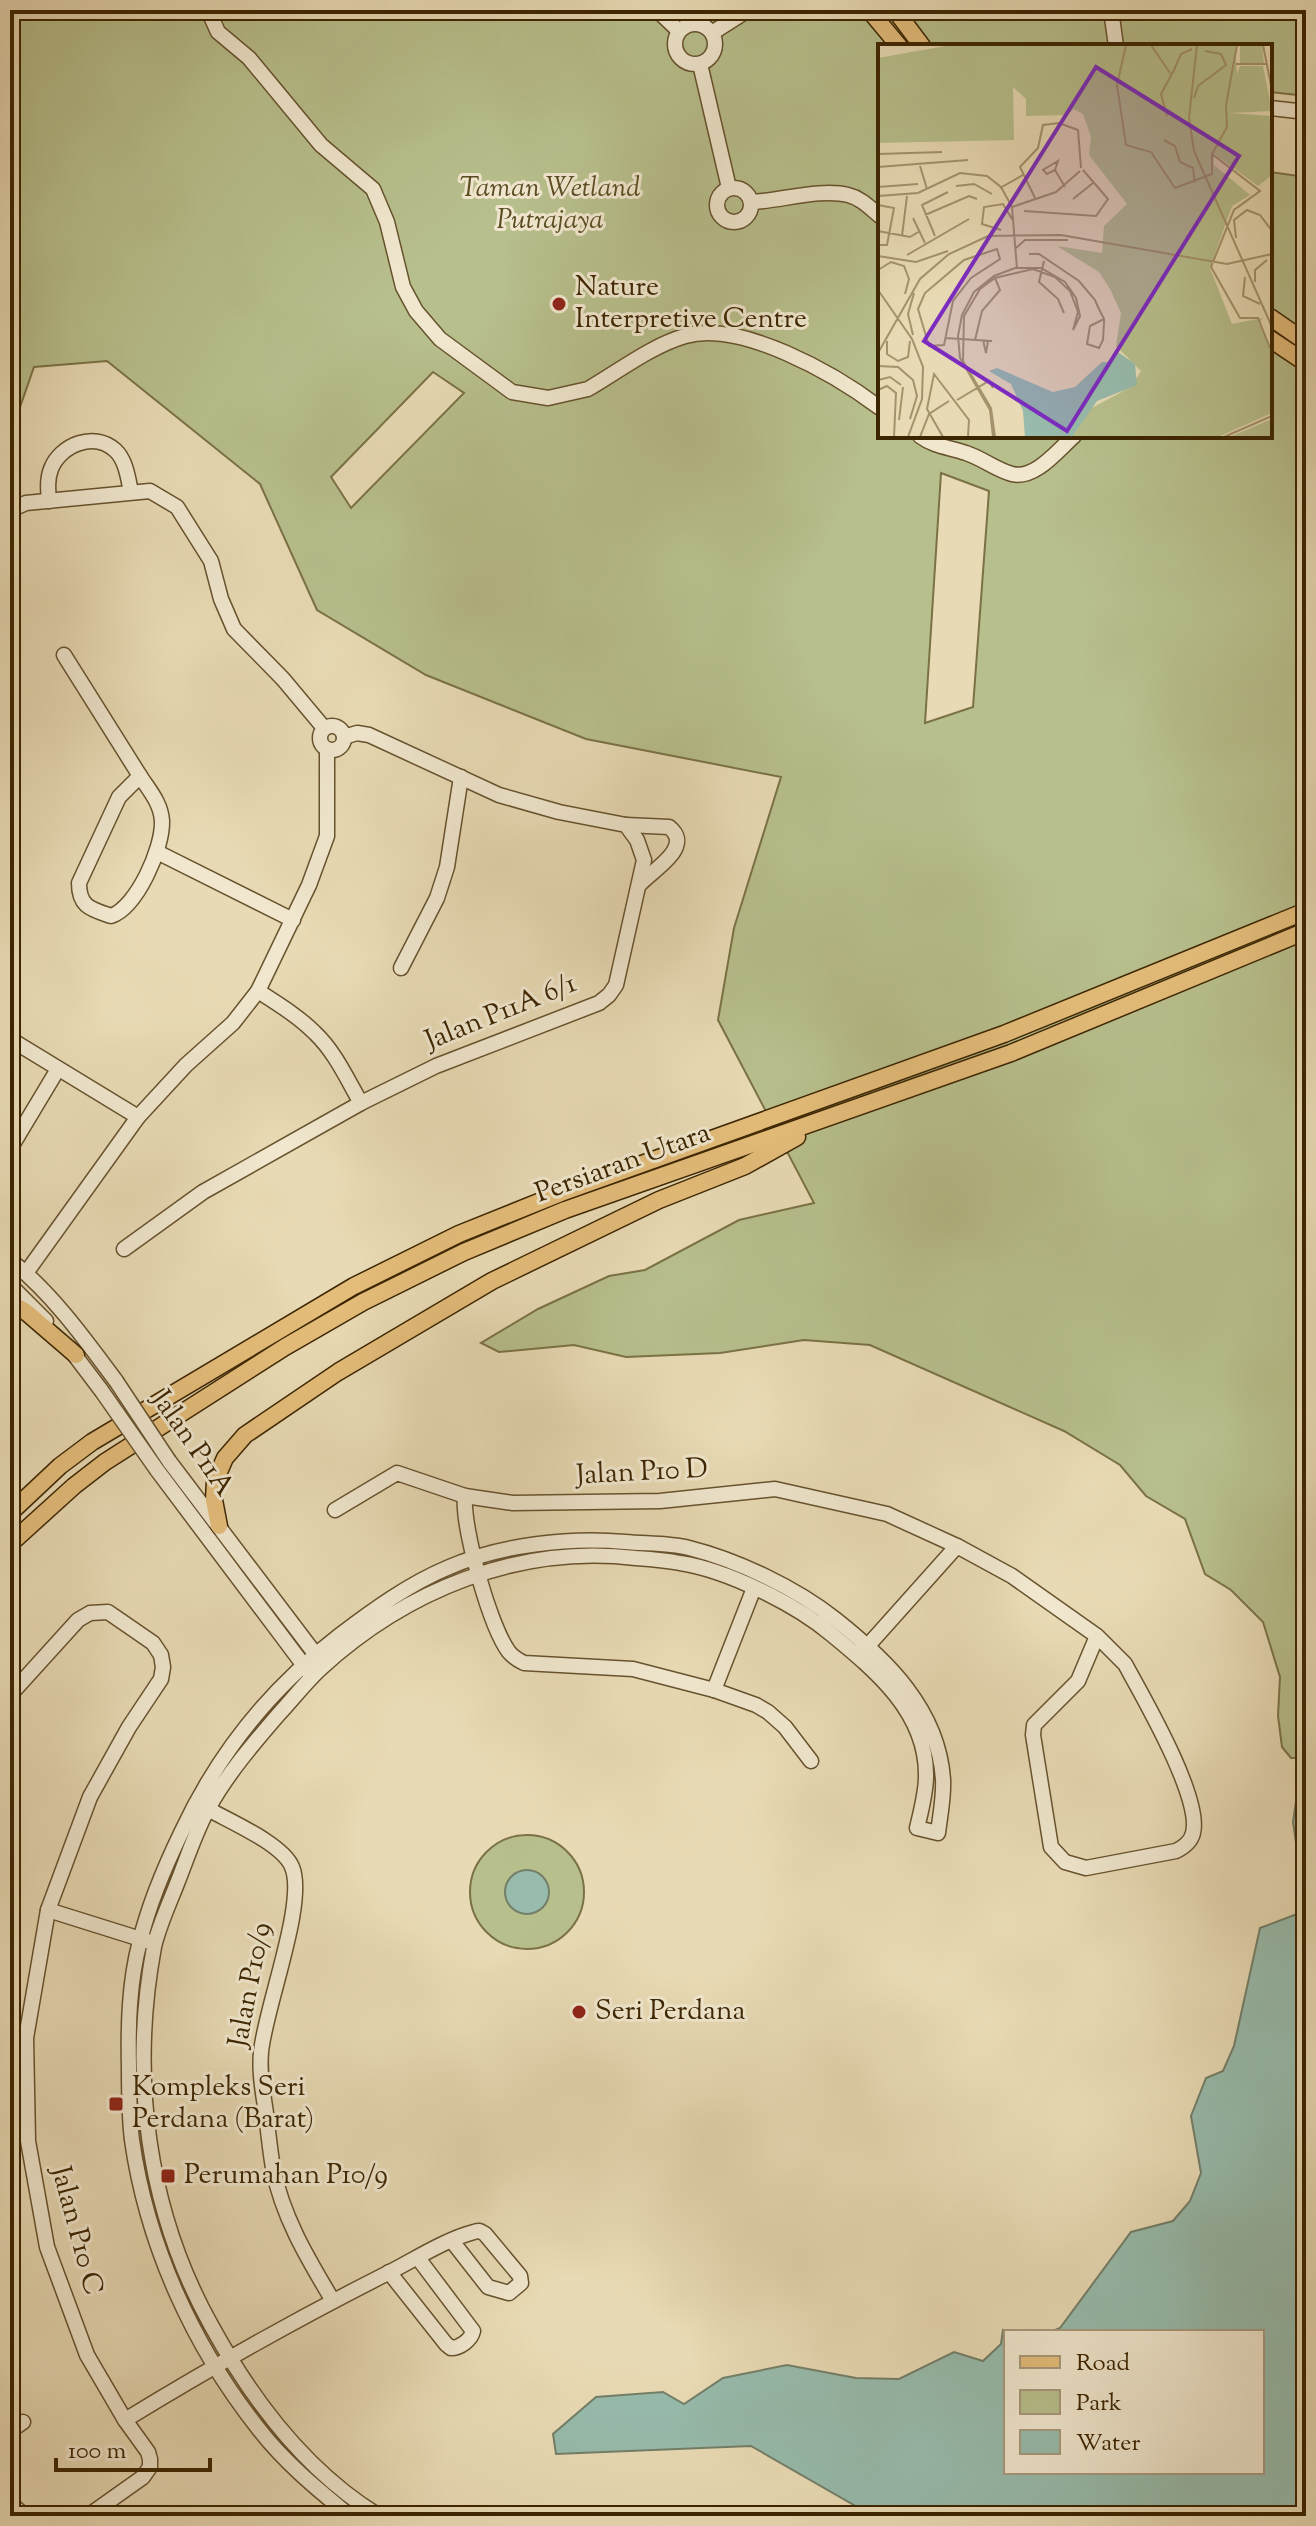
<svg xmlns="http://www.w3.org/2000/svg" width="1316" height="2526" viewBox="0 0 1316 2526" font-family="'Sorts Mill Goudy',serif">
  <rect width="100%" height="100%" fill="#e8dab4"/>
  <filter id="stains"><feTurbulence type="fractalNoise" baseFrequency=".0025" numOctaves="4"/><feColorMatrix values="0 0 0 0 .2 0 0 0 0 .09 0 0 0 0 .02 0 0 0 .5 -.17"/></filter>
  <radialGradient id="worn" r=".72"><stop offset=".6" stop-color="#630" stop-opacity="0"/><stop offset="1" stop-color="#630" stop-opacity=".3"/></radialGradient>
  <g fill="#b7bf8c" stroke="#7a7246" stroke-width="2" fill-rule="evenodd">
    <path d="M10,10H1306V96L1270,92V46H880V436H1270V172L1306,177V1758H1291L1282,1747L1278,1716L1280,1677L1263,1622L1231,1590L1205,1574L1185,1519L1146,1496L1120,1465L1064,1431L870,1345L804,1340L720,1353L626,1357L574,1345L499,1352L481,1343L538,1309L609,1276L645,1270L739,1220L814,1203L718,1020L734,928L781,777L586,739L426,675L317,610L260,484L107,361L34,367L10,436ZM433,372L464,393L351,508L331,477ZM941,473L989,491L973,707L925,723Z"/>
    <circle cx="527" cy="1892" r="57"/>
  </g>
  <g fill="#97bbac" stroke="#737f68" stroke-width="2">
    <path d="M1306,1794V1890L1302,1884L1293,1822L1297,1795Z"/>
    <circle cx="527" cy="1892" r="22"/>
    <path d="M1306,1898V2516H873L751,2446L556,2454L553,2434L596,2397L663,2392L684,2404L723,2378L787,2365L856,2378L899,2379L954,2352L983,2361L1001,2344L1003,2330L1016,2332H1006V2472H1262V2332H1050L1060,2328L1131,2232L1173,2221L1190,2201L1201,2173L1191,2116L1206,2078L1223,2071L1234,2046L1260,1928L1297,1914V1899L1302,1902Z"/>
  </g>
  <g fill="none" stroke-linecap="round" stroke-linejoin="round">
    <g stroke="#67522e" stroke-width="17">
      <g id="minor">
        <path d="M208,10L218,32L249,58L321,145L373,189L387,222L403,287L416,311L440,339L512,392L548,398L588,389C619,371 651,346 685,336C741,320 835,374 880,408"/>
        <path d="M657,10L679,31"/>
        <path d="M1111,10L1116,46"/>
        <circle cx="695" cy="44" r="20"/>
        <path d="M712,33L748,10"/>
        <path d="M700,64L729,188"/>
        <path d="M1270,108L1306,112"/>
        <circle cx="734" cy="205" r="17"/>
        <path d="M751,202C780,201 821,188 848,195C861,198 870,208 880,216"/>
        <path d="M920,436C935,447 949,447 966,453C982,458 996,470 1012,474C1035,480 1058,450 1074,436"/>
        <path d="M49,501C48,490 47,479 51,469C60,445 94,431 115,450C126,460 128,478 131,492"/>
        <path d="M10,510L26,503L150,491L177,507L211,561L221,599L234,629L283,679L324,728"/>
        <path d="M64,655L140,776"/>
        <circle cx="332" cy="738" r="12"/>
        <path d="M140,776C149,790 161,803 162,821C163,848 137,907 111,916C91,909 79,907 79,883L119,797Z"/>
        <path d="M626,825L669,827C694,847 654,869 640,884"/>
        <path d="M157,852L293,920"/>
        <path d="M401,968L437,898L447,867L461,777"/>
        <path d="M258,991C278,1004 298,1016 315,1033C335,1052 347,1079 361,1103"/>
        <path d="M10,1039L138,1117"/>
        <path d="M10,1149L58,1069"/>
        <path d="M124,1249L203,1192L361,1103L436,1066L599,1003L609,995L616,985L644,860L637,840L626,825L559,812L499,795L369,735L357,733L344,737"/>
        <path d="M10,1260C51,1292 85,1339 116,1381"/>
        <path d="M26,1273L138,1117L186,1065L233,1023L258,991L309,885L327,836V750"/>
        <path d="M10,1285L46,1321"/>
        <path d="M70,1349L101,1390"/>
        <path d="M169,1461L319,1659"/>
        <path d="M157,1470L308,1671"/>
        <path d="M465,1496C462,1527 490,1627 509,1652C513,1657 518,1660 524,1663L633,1669L714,1690L756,1705L768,1712L785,1727L811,1761"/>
        <path d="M335,1510L397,1473L465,1496L513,1503L660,1501L775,1489L887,1514L957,1546L1012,1576L1097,1636L1125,1664C1143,1697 1202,1798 1193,1833C1191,1842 1184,1847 1176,1851L1086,1868L1065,1862L1051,1847L1033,1735L1034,1725L1078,1681L1097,1636"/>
        <path d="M864,1650L957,1546"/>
        <path d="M714,1690L754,1588"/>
        <path d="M10,1695L78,1620L90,1613L108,1612L153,1643L161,1655L163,1667L161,1679L129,1727L90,1797L48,1910L26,2038L28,2141L47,2247L87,2355L125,2420L148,2452L150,2459V2467L143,2477L88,2516"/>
        <path d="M208,1809C229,1821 283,1844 292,1867C307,1902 265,2008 261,2052C259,2072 263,2093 266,2113C268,2131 270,2150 273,2168C282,2216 308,2259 333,2301"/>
        <path d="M48,1910L147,1941"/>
        <path d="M389,2272L446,2344L451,2348C460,2348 471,2340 473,2331L418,2258"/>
        <path d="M125,2420C210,2368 297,2319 386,2274C412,2261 446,2239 474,2232C480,2230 480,2231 485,2234L520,2276L521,2283L509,2293L488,2287L452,2241"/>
        <path d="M10,2431L23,2422"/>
        <path d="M10,2503L25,2516"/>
        <path d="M350,2516C317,2489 284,2462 258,2428C193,2346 147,2245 132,2140C129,2116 129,2092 129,2068C128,2026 129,1982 140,1941C149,1904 165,1866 182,1831C218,1754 272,1687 340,1635C373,1610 409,1584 447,1568C498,1545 570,1537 625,1542C646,1544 669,1543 689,1548C737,1560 796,1588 835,1619C887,1660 938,1709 943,1779C944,1797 940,1816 938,1833L917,1828C921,1811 926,1793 926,1776C927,1713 876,1671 831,1634C795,1604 727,1570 680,1563C665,1560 651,1559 636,1558C519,1544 406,1590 320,1669C305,1683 292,1700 278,1715C253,1744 228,1773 209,1807C196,1830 188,1856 178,1881C170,1902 159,1925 154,1947C130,2076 147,2210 211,2325C252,2400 305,2471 379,2516"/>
        <path d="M601,2516L608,2514L613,2516"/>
      </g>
    </g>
    <g stroke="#3c2501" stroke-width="19">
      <g id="major">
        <path d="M869,10L899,46"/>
        <path d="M895,10L922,46"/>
        <path d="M1270,317L1306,342"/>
        <path d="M1270,339L1306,363"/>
        <path d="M10,1303L26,1312L76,1355"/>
        <path d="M10,1513L60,1466L92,1442L354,1286L459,1234L561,1193L1004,1034L1306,911"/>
        <path d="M219,1526L214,1500L215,1481L225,1458L245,1435L338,1372L492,1281L659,1200L745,1166L797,1137"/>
        <path d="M10,1544L74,1486L105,1462L285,1347L363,1302L464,1252L565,1210L1011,1053L1306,931"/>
      </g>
    </g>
    <use href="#minor" stroke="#f0e7ce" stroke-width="14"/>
    <use href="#major" stroke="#e4bd7a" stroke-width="16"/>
    <g stroke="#67522e" stroke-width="17" stroke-linecap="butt">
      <g id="minor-bridge">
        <path d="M116,1381L169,1461"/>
        <path d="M101,1390L157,1470"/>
      </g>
    </g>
    <use href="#minor-bridge" stroke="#f0e7ce" stroke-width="14"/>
  </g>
  <g fill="#8f2418" stroke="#f0e7ce" stroke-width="3">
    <circle cx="559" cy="304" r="8"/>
    <circle cx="579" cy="2012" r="8"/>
    <rect x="108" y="2096" width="16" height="16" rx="4"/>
    <rect x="160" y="2168" width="16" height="16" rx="4"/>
  </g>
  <g text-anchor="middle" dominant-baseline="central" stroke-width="6" stroke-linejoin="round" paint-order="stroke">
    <g font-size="28" font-style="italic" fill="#5b4c24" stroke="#f0e7ce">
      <text x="550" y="189">Taman Wetland<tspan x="550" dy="32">Putrajaya</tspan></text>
    </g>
    <g font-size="28" fill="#3c2501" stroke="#f0e7ce" text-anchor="start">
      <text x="575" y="288">Nature<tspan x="575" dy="32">Interpretive Centre</tspan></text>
      <text x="595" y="2012">Seri Perdana</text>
      <text x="132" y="2088">Kompleks Seri<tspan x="132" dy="32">Perdana (Barat)</tspan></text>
      <text x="184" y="2176">Perumahan P10/9</text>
    </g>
    <g font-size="28" fill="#3c2501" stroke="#f0e7ce">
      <text transform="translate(501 1013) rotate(-22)">Jalan P11A 6/1</text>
      <text transform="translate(623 1164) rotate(-20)">Persiaran Utara</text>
      <text transform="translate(192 1444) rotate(55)">Jalan P11A</text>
      <text transform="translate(642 1473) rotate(-3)">Jalan P10 D</text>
      <text transform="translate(251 1985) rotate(-79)">Jalan P10/9</text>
      <text transform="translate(76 2231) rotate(75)">Jalan P10 C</text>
    </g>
  </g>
  <g transform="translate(878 44)">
    <rect width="394" height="394" fill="#e8dab4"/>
    <path d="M73,1H357L359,30L362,22H385L394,67L351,69L394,72V131L380,142L336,110V121L372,151L354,162L332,224L354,280L385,274L381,279L391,301L394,298V369L340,393H194L208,367L253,343L263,327L238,302L243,269L232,245L221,228L179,202L224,209L226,182L249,160L211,111L213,93L205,70L196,65L189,71L148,72V55L135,43L136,96L0,99V14ZM362,1H384L386,19H362ZM394,375V393H352Z" fill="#b7bf8c"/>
    <path d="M237,306L257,320L259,341L219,357L194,393H147L145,367L133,340L111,327L119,324L175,348L197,343L224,318H231Z" fill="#97bbac"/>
    <path fill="none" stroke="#a3926c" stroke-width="2" d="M248,1L239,41L248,101L273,108L297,144L334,130V110L382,147L356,166L333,223L362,274H380L392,304M273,1L292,29M319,1L311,74L316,107L394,283M385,1L394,46M358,20H389M295,28L303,10L314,5M316,54L320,42L348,21L343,10L327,7M289,72L283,50L295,28L292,32M286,96L297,102L302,118L315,124L317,139M0,110L64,108M334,110L349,83L348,61L359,1M42,122L49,145M0,123L90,116M177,126L169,130L165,126L180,117L177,126L187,143M78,142L96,140L114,150M0,143L40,140M122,144L145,131M0,152L40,149L82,129L109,132L123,143L134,163L139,225M157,154L142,123L160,104L165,81L181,79L200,86L203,124M195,155L215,139M0,161L16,164L9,201H0M134,163L178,148L202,127M146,167L218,172L230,155L205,126M47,171L91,152L99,155M35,174L47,199M123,186L104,180L106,163L125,160L134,175M0,187L32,193L42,187M24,192L29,152M57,192L44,161L70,148M358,194L356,176L369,166L382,171L394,187M138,204L147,196H190M119,205L122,215L93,234L75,257L66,301L51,302L40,265L47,249L86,216ZM151,210H161L201,237L217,256L220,263L226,275V278L225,296L221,304L209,300L212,282L226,275M29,211L91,175M0,212L38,218L70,207M166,217L161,238L180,255L186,269M0,226L13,218L26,222L31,235L27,250M367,233L365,252L382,260M377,238V226L389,216M0,246L34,295L45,323L44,355L30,393M35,291L30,270L36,249M67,294L114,297M97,296L104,267L122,246L117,234M105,296L108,309L110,297M9,297V310L20,317L30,313L32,297M0,309L42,235L71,210L110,192L183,191L349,220L394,210M0,322L20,323L35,336L39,352L32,375M0,336L12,333L23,341M0,346L9,342L18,349L16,393M79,356L111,337L115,344M21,376L25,343M42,393L51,370L71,357M65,393L49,365L56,330L91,376L90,393M115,393L112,366L82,314L80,292L84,271L96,248L116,232L137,224H163L187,238L198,254L202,272L195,286L200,268L192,247L177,233L155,225L117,234L102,245L86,272L85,317L113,364L117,393M346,393L394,372"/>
    <path fill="#7b2cbf" fill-opacity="0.15" stroke="#7b2cbf" stroke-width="4" d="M218,23L361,112L189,387L46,297Z"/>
    <rect width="394" height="394" fill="none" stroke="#3c2501" stroke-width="4"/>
  </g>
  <rect width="1316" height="2526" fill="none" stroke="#e8dab4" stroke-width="40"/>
  <rect x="12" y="12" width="1292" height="2502" fill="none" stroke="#3c2501" stroke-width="4"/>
  <rect x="20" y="20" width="1276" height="2486" fill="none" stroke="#3c2501" stroke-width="2"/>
  <rect x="1004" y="2330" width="260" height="144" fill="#f0e7ce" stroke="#a8997c" stroke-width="2"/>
  <rect x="1020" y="2356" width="40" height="12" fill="#e4bd7a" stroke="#a8997c" stroke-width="2"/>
  <text x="1076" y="2370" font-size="24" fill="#3c2501">Road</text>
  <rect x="1020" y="2390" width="40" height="24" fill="#b7bf8c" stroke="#a8997c" stroke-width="2"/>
  <text x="1076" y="2410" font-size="24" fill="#3c2501">Park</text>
  <rect x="1020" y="2430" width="40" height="24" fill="#97bbac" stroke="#a8997c" stroke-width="2"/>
  <text x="1076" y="2450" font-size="24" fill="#3c2501">Water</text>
  <path d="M56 2458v12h154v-12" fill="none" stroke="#3c2501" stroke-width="4"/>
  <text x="68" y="2458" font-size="24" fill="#3c2501" stroke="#f0e7ce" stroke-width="6" paint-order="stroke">100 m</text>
  <rect width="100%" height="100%" filter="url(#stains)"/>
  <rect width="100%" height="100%" fill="url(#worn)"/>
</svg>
